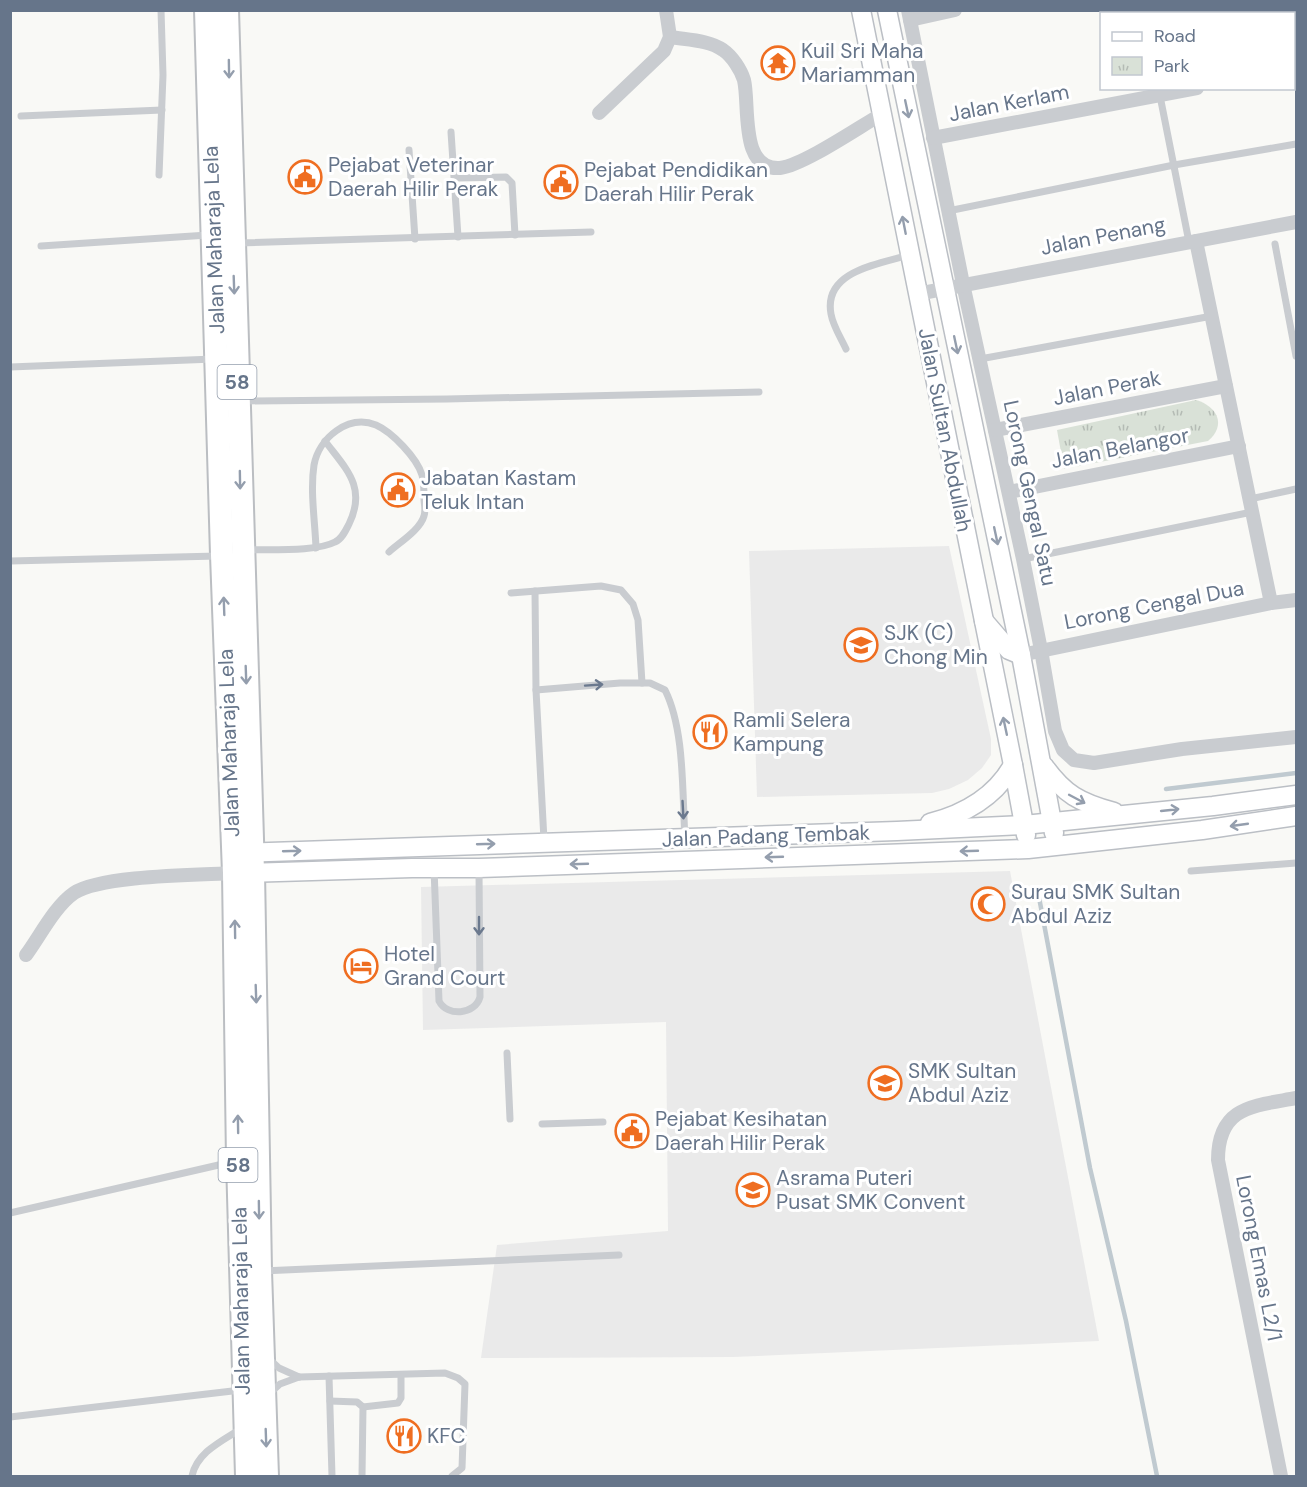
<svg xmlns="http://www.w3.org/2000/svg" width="1307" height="1487" viewBox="0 0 1307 1487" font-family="'DM Sans',sans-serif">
  <defs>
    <pattern id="park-tufts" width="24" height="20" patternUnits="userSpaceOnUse" patternTransform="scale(1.5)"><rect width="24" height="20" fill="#d9e1d7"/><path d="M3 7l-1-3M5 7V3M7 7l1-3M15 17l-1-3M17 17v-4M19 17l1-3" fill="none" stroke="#b4bbb4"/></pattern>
  </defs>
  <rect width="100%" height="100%" fill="#f9f9f6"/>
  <g fill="#eaeaea">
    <path d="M949,546L991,739V755L982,768L968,780L949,789L932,793L757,797L749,551Z"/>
    <path d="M1010,871L1099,1341L733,1357L481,1358L497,1245L668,1231L666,1022L423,1030L421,887Z"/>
  </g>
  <path fill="url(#park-tufts)" d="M1196,400C1217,406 1227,425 1208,441L1064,469L1057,430Z"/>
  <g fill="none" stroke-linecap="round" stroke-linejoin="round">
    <g stroke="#c0cad0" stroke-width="4.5">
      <path d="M1166,789L1296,773"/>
      <path d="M1038,892L1090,1168L1126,1321L1157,1476"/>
    </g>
    <g stroke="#bbbfc5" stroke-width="21">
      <g id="secondary">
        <path d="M861,10L1013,765L1026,835"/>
        <path d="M887,10L1021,655L1054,833"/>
        <path d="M984,621L1009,650L1021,655"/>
        <path d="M1044,766C1064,794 1080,803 1114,812"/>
        <path d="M930,823C965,814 995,797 1013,765"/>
        <path d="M241,853L897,831L1024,825L1213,806L1296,795"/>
        <path d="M242,873L412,868H479L1028,849L1202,830L1296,816"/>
      </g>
    </g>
    <g stroke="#bbbec2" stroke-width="26">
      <g id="trunk">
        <path d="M206,10L222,555L234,873L238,1160L247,1476"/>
        <path d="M227,10L253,872L260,1271L267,1476"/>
      </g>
    </g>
    <g stroke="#c9ccd0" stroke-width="7">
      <path d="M1160,96L1189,242"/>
      <path d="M21,116L162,110"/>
      <path d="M451,132L458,237"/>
      <path d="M409,150L415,239"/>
      <path d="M159,175L163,75L161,10"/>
      <path d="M455,178L506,177L512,183L515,235"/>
      <path d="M948,211L1174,165L1296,144"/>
      <path d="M238,243L591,232"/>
      <path d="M1275,244L1296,356"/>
      <path d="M41,246L208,235"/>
      <path d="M846,349C841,338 833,326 831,314C823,271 879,264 909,255"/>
      <path d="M980,359L1212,316"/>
      <path d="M10,367L214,359"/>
      <path d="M243,401L447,399L759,392"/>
      <path d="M1250,499L1296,489"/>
      <path d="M316,548C315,521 310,491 314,465C319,438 348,414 376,425C392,432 417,458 422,475C424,482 424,490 424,498C424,504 426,510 424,516C420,530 400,542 389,552"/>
      <path d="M247,550C270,549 316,552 335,542C342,539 346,530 349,524C367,487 346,469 325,441"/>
      <path d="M1023,559L1252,512"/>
      <path d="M10,561L218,556"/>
      <path d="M535,591L536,690L544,840"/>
      <path d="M511,593L601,586L621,590L633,604L638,620L642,683"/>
      <path d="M536,690L620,683H650L665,690C685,730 682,793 685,838"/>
      <path d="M434,868L439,1001C447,1017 475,1015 480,997L479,870"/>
      <path d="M1191,871L1296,863"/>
      <path d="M507,1053L510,1119"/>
      <path d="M542,1124L603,1122"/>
      <path d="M10,1213L236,1161"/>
      <path d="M262,1271L619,1255"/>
      <path d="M268,1358L279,1368L299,1377"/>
      <path d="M329,1376L332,1476"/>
      <path d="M270,1393L280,1384L299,1377L445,1373L458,1378L465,1384L462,1468L452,1476"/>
      <path d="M330,1401L357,1402L363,1407L362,1476"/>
      <path d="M363,1407L398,1403L401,1398V1375"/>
      <path d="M10,1417L241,1390"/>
      <path d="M192,1476C197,1452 222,1441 242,1428"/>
    </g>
    <g stroke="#c9ccd0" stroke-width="14">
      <path d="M908,10L963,284L1023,559L1041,650L1055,731L1063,750L1074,760L1094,763L1182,749L1296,737"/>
      <path d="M1249,10L1250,14"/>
      <path d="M910,20L955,10"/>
      <path d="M670,37C688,40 709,40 723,50C732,56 741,70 744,80C750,105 739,171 780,168C804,165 859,127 882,114"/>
      <path d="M1294,71L1296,70"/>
      <path d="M599,113L664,51L670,37L666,10"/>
      <path d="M933,138L1197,88"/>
      <path d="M1196,241L1271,603"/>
      <path d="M917,294L1296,222"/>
      <path d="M995,430L1226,386"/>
      <path d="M1009,492L1239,446"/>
      <path d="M1021,655L1271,603L1296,600"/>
      <path d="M26,955C40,936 55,906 74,893C101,875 199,875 234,873"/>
      <path d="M1281,1476L1218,1160C1218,1106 1254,1106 1296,1098"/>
    </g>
    <use href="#secondary" stroke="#fff" stroke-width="18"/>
    <use href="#trunk" stroke="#fff" stroke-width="22"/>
  </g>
  <defs><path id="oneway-shaft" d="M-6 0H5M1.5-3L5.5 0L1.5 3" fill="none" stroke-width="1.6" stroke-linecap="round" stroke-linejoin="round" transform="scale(1.5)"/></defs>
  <g stroke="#949ead">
    <use href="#oneway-shaft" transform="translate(229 69) rotate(89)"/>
    <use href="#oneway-shaft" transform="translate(907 109) rotate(78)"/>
    <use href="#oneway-shaft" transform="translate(904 225) rotate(-101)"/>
    <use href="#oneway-shaft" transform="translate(234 285) rotate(88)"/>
    <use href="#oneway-shaft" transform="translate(956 345) rotate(78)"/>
    <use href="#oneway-shaft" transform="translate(240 480) rotate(89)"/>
    <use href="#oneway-shaft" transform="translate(996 536) rotate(78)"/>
    <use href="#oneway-shaft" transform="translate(224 606) rotate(-92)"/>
    <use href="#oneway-shaft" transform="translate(246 675) rotate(88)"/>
    <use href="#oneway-shaft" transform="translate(1005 726) rotate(-102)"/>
    <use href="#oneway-shaft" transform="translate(1077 799) rotate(28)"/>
    <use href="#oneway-shaft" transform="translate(1170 810) rotate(-6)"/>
    <use href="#oneway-shaft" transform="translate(1239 825) rotate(172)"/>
    <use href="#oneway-shaft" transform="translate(486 844) rotate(-2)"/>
    <use href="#oneway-shaft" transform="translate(292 851) rotate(-2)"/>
    <use href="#oneway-shaft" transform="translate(969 851) rotate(178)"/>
    <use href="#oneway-shaft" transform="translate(774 857) rotate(178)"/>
    <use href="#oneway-shaft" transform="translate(579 864) rotate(178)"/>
    <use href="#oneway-shaft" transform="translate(235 929) rotate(-91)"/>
    <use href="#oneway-shaft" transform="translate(256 994) rotate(88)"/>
    <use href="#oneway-shaft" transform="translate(238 1124) rotate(-91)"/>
    <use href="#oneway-shaft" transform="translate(259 1210) rotate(89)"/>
    <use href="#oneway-shaft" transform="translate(266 1438) rotate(88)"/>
  </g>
  <g stroke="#6b798e">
    <use href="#oneway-shaft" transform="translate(594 685) rotate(-4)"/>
    <use href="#oneway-shaft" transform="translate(683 810) rotate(87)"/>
    <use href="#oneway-shaft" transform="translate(479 926) rotate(90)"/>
  </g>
  <defs>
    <g id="temple-ring" transform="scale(1.725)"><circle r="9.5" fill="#fff" stroke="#ef6e21" stroke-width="1.5"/><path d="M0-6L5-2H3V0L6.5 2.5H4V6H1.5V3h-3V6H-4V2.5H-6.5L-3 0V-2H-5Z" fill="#ef6e21"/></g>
    <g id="civic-ring" transform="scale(1.725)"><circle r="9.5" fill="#fff" stroke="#ef6e21" stroke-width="1.5"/><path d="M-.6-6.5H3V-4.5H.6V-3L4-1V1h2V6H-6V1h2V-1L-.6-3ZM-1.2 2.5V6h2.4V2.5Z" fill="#ef6e21"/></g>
    <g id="school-ring" transform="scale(1.725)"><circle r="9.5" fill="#fff" stroke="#ef6e21" stroke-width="1.5"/><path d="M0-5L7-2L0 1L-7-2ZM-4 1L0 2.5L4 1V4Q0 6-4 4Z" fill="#ef6e21"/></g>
    <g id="restaurant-ring" transform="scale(1.725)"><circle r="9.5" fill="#fff" stroke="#ef6e21" stroke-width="1.5"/><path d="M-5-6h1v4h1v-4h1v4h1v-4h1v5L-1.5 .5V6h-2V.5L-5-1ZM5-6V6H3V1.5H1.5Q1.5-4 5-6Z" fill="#ef6e21"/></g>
    <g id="mosque-ring" transform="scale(1.725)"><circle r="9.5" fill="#fff" stroke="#ef6e21" stroke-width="1.5"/><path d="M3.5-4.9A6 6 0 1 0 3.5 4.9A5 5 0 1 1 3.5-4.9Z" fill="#ef6e21"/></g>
    <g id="hotel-ring" transform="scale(1.725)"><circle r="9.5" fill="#fff" stroke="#ef6e21" stroke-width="1.5"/><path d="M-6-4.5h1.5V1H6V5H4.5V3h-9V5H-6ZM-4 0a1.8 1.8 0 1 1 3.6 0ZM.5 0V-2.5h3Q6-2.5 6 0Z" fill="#ef6e21"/></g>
  </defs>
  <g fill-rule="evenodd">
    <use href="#temple-ring" x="778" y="63"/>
    <use href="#civic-ring" x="305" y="177"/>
    <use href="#civic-ring" x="561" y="182"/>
    <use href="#civic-ring" x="398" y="490"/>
    <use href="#school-ring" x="861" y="645"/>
    <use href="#restaurant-ring" x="710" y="732"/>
    <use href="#mosque-ring" x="988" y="904"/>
    <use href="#hotel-ring" x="361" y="966"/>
    <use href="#school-ring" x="885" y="1083"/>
    <use href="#civic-ring" x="632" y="1131"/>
    <use href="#school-ring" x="753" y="1190"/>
    <use href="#restaurant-ring" x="404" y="1436"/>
  </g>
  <g text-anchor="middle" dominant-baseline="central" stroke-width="6" stroke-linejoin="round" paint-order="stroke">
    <g fill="#fff" stroke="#949ead" stroke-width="1.5">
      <rect x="217.5" y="365" width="39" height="34" rx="4.5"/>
      <rect x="218.5" y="1148" width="39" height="34" rx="4.5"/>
    </g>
    <g font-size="20" font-weight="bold" fill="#66758a">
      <text x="237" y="382">58</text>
      <text x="238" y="1165">58</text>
    </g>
    <g font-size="21" fill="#66758a" stroke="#fff" text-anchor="start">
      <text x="801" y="51">Kuil Sri Maha<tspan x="801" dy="24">Mariamman</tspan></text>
      <text x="328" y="165">Pejabat Veterinar<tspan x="328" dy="24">Daerah Hilir Perak</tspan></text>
      <text x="584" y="170">Pejabat Pendidikan<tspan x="584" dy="24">Daerah Hilir Perak</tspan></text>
      <text x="421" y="478">Jabatan Kastam<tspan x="421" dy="24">Teluk Intan</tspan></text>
      <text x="884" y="633">SJK (C)<tspan x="884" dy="24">Chong Min</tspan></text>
      <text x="733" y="720">Ramli Selera<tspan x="733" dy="24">Kampung</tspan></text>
      <text x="1011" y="892">Surau SMK Sultan<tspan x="1011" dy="24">Abdul Aziz</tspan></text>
      <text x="384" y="954">Hotel<tspan x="384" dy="24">Grand Court</tspan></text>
      <text x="908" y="1071">SMK Sultan<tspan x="908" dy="24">Abdul Aziz</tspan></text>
      <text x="655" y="1119">Pejabat Kesihatan<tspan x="655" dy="24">Daerah Hilir Perak</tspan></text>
      <text x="776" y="1178">Asrama Puteri<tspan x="776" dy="24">Pusat SMK Convent</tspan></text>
      <text x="427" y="1436">KFC</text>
    </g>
    <g font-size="21" fill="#66758a" stroke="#fff">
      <text transform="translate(1009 103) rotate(-11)">Jalan Kerlam</text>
      <text transform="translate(1103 236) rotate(-11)">Jalan Penang</text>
      <text transform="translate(214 240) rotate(-92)">Jalan Maharaja Lela</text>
      <text transform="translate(1107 388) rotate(-11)">Jalan Perak</text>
      <text transform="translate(945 430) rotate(79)">Jalan Sultan Abdullah</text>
      <text transform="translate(1120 448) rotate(-11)">Jalan Belangor</text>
      <text transform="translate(1030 493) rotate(78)">Lorong Gengal Satu</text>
      <text transform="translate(1154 605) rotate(-11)">Lorong Cengal Dua</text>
      <text transform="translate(229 743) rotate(-92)">Jalan Maharaja Lela</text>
      <text transform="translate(766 836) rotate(-2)">Jalan Padang Tembak</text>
      <text transform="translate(1259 1258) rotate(79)">Lorong Emas L2/1</text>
      <text transform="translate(241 1301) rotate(-91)">Jalan Maharaja Lela</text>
    </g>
  </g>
  <rect width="1307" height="1487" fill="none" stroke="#66758a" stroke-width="24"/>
  <rect x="1100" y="12" width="195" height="78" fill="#ffffff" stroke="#c2c8d0" stroke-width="1.5"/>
  <rect x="1112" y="32" width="30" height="9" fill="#ffffff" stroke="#c2c8d0" stroke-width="1.5"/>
  <text x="1154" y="42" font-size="18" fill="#66758a">Road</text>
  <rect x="1112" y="57" width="30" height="18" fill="url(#park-tufts)" stroke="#c2c8d0" stroke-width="1.5"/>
  <text x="1154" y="72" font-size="18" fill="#66758a">Park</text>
</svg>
